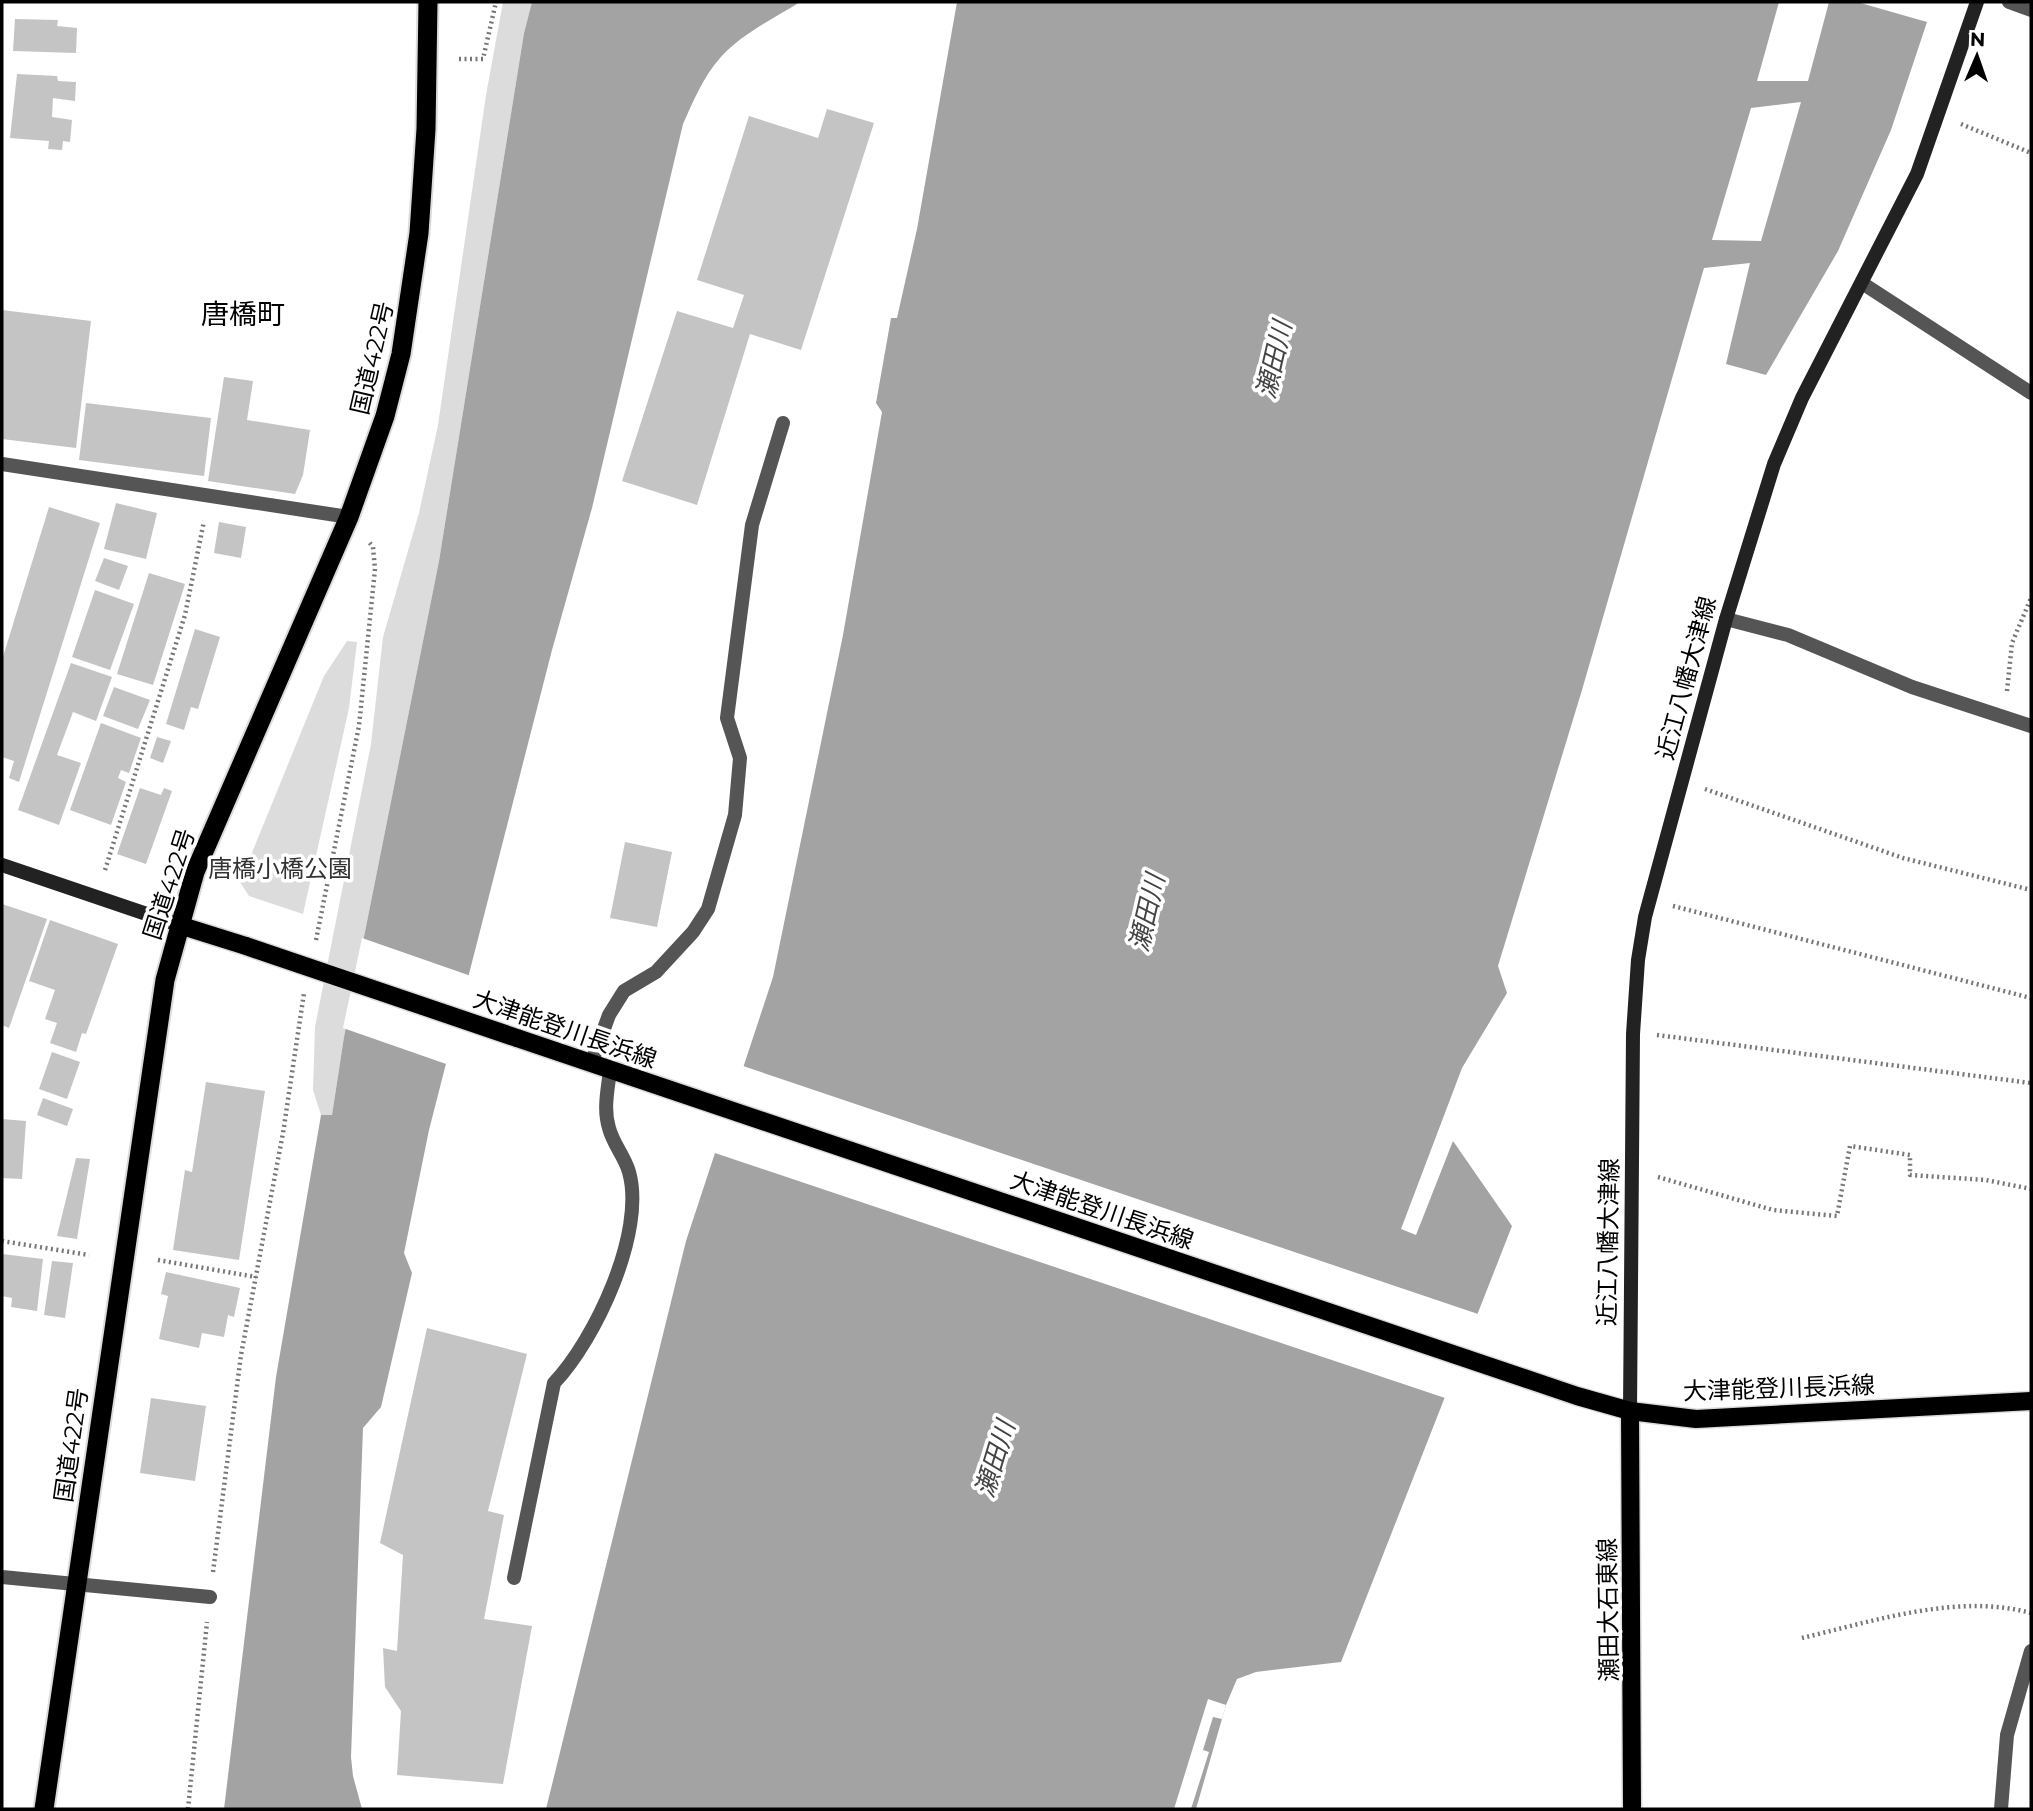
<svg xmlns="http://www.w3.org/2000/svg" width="2033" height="1811" viewBox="0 0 2033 1811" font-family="Montserrat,'Noto Sans JP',sans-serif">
  <rect width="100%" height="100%" fill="#fff"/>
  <g fill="#dcdcdc">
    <path d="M503,2H532L524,33L439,561L344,1037L332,1115H321L313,1090L315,1027L371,744L383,637L419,513L438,425L486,95Z"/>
    <path d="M347,641L357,642L349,708L303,914L249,896L240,882L324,676Z"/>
  </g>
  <g fill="#a3a3a3" fill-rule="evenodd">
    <path d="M532,2H800C773,19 741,34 720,58C703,77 693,102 683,124L592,508L552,650L429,1130L404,1253L412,1273L381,1407L363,1428L351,1757L353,1776L362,1809H224L276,1377L321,1115H332L344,1037L439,561L524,33Z"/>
    <path d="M957,2H1779L1757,81H1808L1829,2H1857L1927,22L1891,130L1838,251L1766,375L1726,364L1750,263L1704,268L1582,690L1498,966L1507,993L1462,1068L1401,1229L1416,1235L1453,1141L1512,1226L1341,1662L1256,1672L1237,1679L1226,1705L1196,1809H546L686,1241L773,977L843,635L882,412L876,403L891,318H897L917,229ZM1801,102L1761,241L1712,240L1751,108Z"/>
  </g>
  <g fill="#fff">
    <path d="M362,938L471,976L449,1065L343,1028Z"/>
    <path d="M740,1065L1481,1315L1448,1399L712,1152Z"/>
    <path d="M1208,1699L1226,1705L1222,1719L1213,1717L1203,1750L1209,1752L1191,1809H1174Z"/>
  </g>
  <g fill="#c4c4c4">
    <path d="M15,19L58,20L57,26L77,28L76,53L13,51Z"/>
    <path d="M17,74L57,76L58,81L76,82L75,101L53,98L52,117L72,120L70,142L63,141L62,150L48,149L49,141L10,138Z"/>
    <path d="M827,109L874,123L801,350L750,334L697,505L622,481L677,311L733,328L744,295L697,280L749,116L818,138Z"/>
    <path d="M2,310L91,321L76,448L2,439Z"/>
    <path d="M224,377L253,381L247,420L310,430L303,475L295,494L208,481Z"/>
    <path d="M86,403L211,418L204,476L79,460Z"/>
    <path d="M116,503L157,513L146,559L104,549Z"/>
    <path d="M49,507L100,523L19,782L9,778L14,761L2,757V660Z"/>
    <path d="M219,522L246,527L241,558L214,553Z"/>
    <path d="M104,558L128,566L119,590L95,581Z"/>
    <path d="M149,573L185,584L153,685L117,674Z"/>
    <path d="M95,590L134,604L110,670L72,657Z"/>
    <path d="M195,629L220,637L198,709L191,707L184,730L166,724Z"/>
    <path d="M71,663L112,677L96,721L73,712L57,755L81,763L59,825L18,810Z"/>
    <path d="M114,687L150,700L138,729L103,716Z"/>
    <path d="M101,723L141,738L129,773L121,770L118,778L126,782L111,825L70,810Z"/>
    <path d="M157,737L171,741L163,763L150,758Z"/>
    <path d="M140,788L161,795L164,788L172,791L146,864L117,854Z"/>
    <path d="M625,842L672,852L657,927L610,918Z"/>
    <path d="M2,904L47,919L9,1028L2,1025Z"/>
    <path d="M50,920L118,944L86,1034L82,1033L76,1052L50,1043L57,1023L45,1019L55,990L29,981Z"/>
    <path d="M52,1052L80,1062L67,1099L39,1089Z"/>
    <path d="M206,1082L265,1091L239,1260L173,1250L185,1170L192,1172Z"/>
    <path d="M43,1098L73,1109L67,1126L37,1115Z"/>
    <path d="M2,1119L26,1121L22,1179L2,1178Z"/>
    <path d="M76,1158L90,1159L77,1239L57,1236Z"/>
    <path d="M2,1254L43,1259L37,1311L11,1307L12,1298L2,1296Z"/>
    <path d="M52,1261L73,1263L65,1318L44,1315Z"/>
    <path d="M166,1272L240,1288L234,1317L228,1315L224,1337L202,1333L199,1348L159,1339L168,1296L161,1294Z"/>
    <path d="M427,1328L527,1354L488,1511L504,1515L484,1619L532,1626L503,1784L397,1775L401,1711L385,1687L383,1648L397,1651L403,1555L380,1543Z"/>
    <path d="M151,1398L206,1406L195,1481L140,1473Z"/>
  </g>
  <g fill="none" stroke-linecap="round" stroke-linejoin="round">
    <g stroke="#dbdbdb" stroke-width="21">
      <g id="primary">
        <path d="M179,925L246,946"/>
        <path d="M517,1038L1577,1396L1630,1411L1696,1419L2031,1401"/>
        <path d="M1630,1411L1632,1809"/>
      </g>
    </g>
    <g stroke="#dbdbdb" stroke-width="23">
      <path id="trunk" d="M44,1809L165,980L195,872L349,517L385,416L401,354L419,233L426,129L428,2"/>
    </g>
    <g stroke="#777" stroke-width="4.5" stroke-dasharray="2 3.5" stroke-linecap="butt">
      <path d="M459,59H483L496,2"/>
      <path d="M1961,124L2031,153"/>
      <path d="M2007,691L2012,643L2031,598"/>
      <path d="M1705,789L1903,858L2031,890"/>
      <path d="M105,870L185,615L204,521"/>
      <path d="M1673,906L2031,998"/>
      <path d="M316,940L359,726L375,569L373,547L369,542"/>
      <path d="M1657,1035L2031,1083"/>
      <path d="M1658,1177L1773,1210L1837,1216L1850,1146L1910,1155V1175L1986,1180L2031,1189"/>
      <path d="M2,1241L89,1255"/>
      <path d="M158,1260L256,1277"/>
      <path d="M213,1572L241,1355L283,1133L304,993"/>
      <path d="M1802,1638C1874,1621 1958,1593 2031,1613"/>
      <path d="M188,1809L207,1622"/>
    </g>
    <g stroke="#555" stroke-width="14">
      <path d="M1862,283L2031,393"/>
      <path d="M2,464L349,517"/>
      <path d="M1726,619L1788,635L1912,687L2031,726"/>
      <path d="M591,1064L609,1015L624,991L656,972L693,932L708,909L735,815L740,758L727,718L752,525L783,423"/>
      <path d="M514,1578L554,1383C595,1340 646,1232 629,1172C625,1157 613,1144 609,1128C603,1109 608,1089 610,1070"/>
    </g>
    <g stroke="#555" stroke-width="14">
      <path d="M2009,2L2031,10"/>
      <path d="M2,1577L210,1597"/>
      <path d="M2001,1809L2007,1735L2031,1651"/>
    </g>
    <g stroke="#222" stroke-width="14">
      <path d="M2,865L179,925"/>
      <path d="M1630,1411L1633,1034L1638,960L1645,917L1726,619L1774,464L1802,398L1917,174L1977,2"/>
    </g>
    <use href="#primary" stroke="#000" stroke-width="18"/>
    <use href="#trunk" stroke="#000" stroke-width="19"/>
    <g stroke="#dbdbdb" stroke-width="21" stroke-linecap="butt">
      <path id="primary-bridge" d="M246,946L517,1038"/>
    </g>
    <use href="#primary-bridge" stroke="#000" stroke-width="18"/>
  </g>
  <g text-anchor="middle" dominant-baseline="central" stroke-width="7" stroke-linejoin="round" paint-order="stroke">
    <g font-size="24" fill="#000" stroke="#fff">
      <text transform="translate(372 358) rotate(-77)">国道422号</text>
      <text transform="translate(1686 678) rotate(-75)">近江八幡大津線</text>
      <text transform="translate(169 884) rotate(-72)">国道422号</text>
      <text transform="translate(565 1029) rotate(19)">大津能登川長浜線</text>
      <text transform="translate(1102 1210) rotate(19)">大津能登川長浜線</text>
      <text transform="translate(1608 1242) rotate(-89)">近江八幡大津線</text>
      <text transform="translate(1779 1388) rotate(-2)">大津能登川長浜線</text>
      <text transform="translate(71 1445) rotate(-82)">国道422号</text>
      <text transform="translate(1608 1610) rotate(-91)">瀬田大石東線</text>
    </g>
    <g font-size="24" fill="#333" stroke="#fff">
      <text x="280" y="868">唐橋小橋公園</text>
    </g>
    <g font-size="26" font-style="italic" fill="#444" stroke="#fff">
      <text transform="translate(1274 360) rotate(-77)">瀬田川</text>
      <text transform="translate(1147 913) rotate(-77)">瀬田川</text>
      <text transform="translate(995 1459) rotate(-73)">瀬田川</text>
    </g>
    <g font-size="28" fill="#000" stroke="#fff">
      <text x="243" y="314">唐橋町</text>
    </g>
  </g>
  <rect width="2033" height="1811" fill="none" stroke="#000000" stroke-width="7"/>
  <g transform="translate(1977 56) rotate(2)" stroke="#ffffff" stroke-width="5" paint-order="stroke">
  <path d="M0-5L12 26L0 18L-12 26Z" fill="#000000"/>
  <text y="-10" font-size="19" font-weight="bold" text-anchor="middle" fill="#000000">N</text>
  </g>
</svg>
